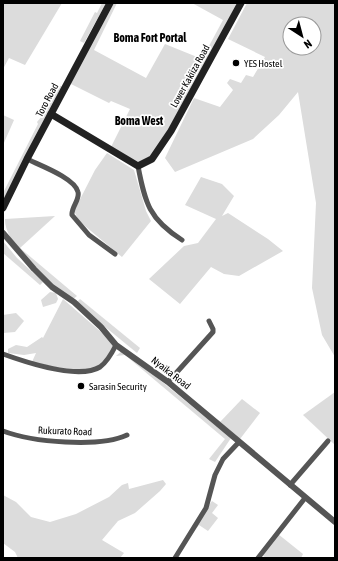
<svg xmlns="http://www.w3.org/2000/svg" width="338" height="561" viewBox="0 0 338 561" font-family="'Asap Condensed',sans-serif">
  <rect width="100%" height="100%" fill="#fff"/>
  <g fill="#dcdcdc" fill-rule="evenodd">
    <path d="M3,3H62L25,65L9,58L3,69Z"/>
    <path d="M102,3H106L84,43L80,41L95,12L97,13Z"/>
    <path d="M111,3H117L94,50L146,78L165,44L202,59L223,20L192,3H239L193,89L152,156L139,162L132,160L111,147L130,109L111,101L109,103L69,83Z"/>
    <path d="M247,3H335V357L322,335L312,288L316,203L298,92L279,115L253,139L175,172L165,158L194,98L220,107L233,90L227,83L230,79L241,83L246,75L253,77L265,57L228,39ZM290,24H314V48H290Z"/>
    <path d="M58,85L63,87L3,203V193L38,124L37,122L42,116Z"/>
    <path d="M3,115L14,120L3,145Z"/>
    <path d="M107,153L134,170L146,211L151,221L122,257L79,221L74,211L95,170Z"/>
    <path d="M201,177L222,184L234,196L222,216L228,213L268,239L283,251L239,276L224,274L211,267L180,304L149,279L184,246L198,243L216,219L185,205Z"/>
    <path d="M55,216L20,248L77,296L72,300C52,284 4,246 5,219Z"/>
    <path d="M3,241L17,258L43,282L40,285L3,253Z"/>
    <path d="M50,292L56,293L58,299L56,303L43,307L41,300Z"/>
    <path d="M63,299L117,346L98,368L69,370L32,362L36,353L24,355L8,353V349L16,345L27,347L42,337L43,338Z"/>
    <path d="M80,299L140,348L137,353L76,303Z"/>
    <path d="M16,313L24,321L15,332L3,333V315Z"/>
    <path d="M123,350L231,438L215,462L209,459L225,439L125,355L116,356Z"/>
    <path d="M335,392V445L303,415Z"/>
    <path d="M242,399L260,413L240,439L220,422Z"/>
    <path d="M163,480L166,484L160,491L135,513L118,521L102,540L124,553L120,558H18L15,552L3,543V495L16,502L31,517L50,522L76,514L109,497L122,485L128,483L129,489Z"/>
    <path d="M212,501L218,505L212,513L218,518L208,531L199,525L185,543L183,542Z"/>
    <path d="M278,534L303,554L301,558H266L262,555Z"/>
  </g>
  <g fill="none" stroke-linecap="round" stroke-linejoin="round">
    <g stroke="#555" stroke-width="5">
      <path d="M27,159C39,165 75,178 78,192C80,200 71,207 72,215L89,235L115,254"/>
      <path d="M138,166C145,203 149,219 182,240"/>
      <path d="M3,354C25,362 79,380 100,367C107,362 112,353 116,345"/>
      <path d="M168,382L213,332V329L209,321"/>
      <path d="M3,431C32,442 99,448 127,435"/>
      <path d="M290,485L328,441"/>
      <path d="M175,558L206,508L215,475L223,459L239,442"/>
      <path d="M258,558L305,498"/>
    </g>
    <path stroke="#555" stroke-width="6" d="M3,233L34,269L52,287L74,302L101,327L116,345L168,382L335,522"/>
    <g stroke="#222" stroke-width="7">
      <path d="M51,114L138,166L152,159L171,131L241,3"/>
      <path d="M3,208L27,159L110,3"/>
    </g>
  </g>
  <g fill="#000" stroke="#fff" stroke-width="1.5">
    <circle cx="236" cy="63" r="4"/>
    <circle cx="81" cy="386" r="4"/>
  </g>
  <g text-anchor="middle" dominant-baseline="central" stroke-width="3.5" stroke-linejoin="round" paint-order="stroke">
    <g font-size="10" fill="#000" stroke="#fff" text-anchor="start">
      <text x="244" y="63">YES Hostel</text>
      <text x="89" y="386">Sarasin Security</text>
    </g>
    <g font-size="10" fill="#000" stroke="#fff">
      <text transform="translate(190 76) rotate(-61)">Lower Kakiiza Road</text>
      <text transform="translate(47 100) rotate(-62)">Toro Road</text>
      <text transform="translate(171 373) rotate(38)">Nyaika Road</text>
      <text transform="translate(65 431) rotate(2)">Rukurato Road</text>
    </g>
    <g font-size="12" font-weight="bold" fill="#000" stroke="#fff">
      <text x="150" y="38">Boma Fort Portal</text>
      <text x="139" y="121">Boma West</text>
    </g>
  </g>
  <rect width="338" height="561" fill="none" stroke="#000000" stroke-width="8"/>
  <g transform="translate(302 36) rotate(144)"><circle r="19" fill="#ffffff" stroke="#999999"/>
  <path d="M0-3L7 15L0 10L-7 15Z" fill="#000000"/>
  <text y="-6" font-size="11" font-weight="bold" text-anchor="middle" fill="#000000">N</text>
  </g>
</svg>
